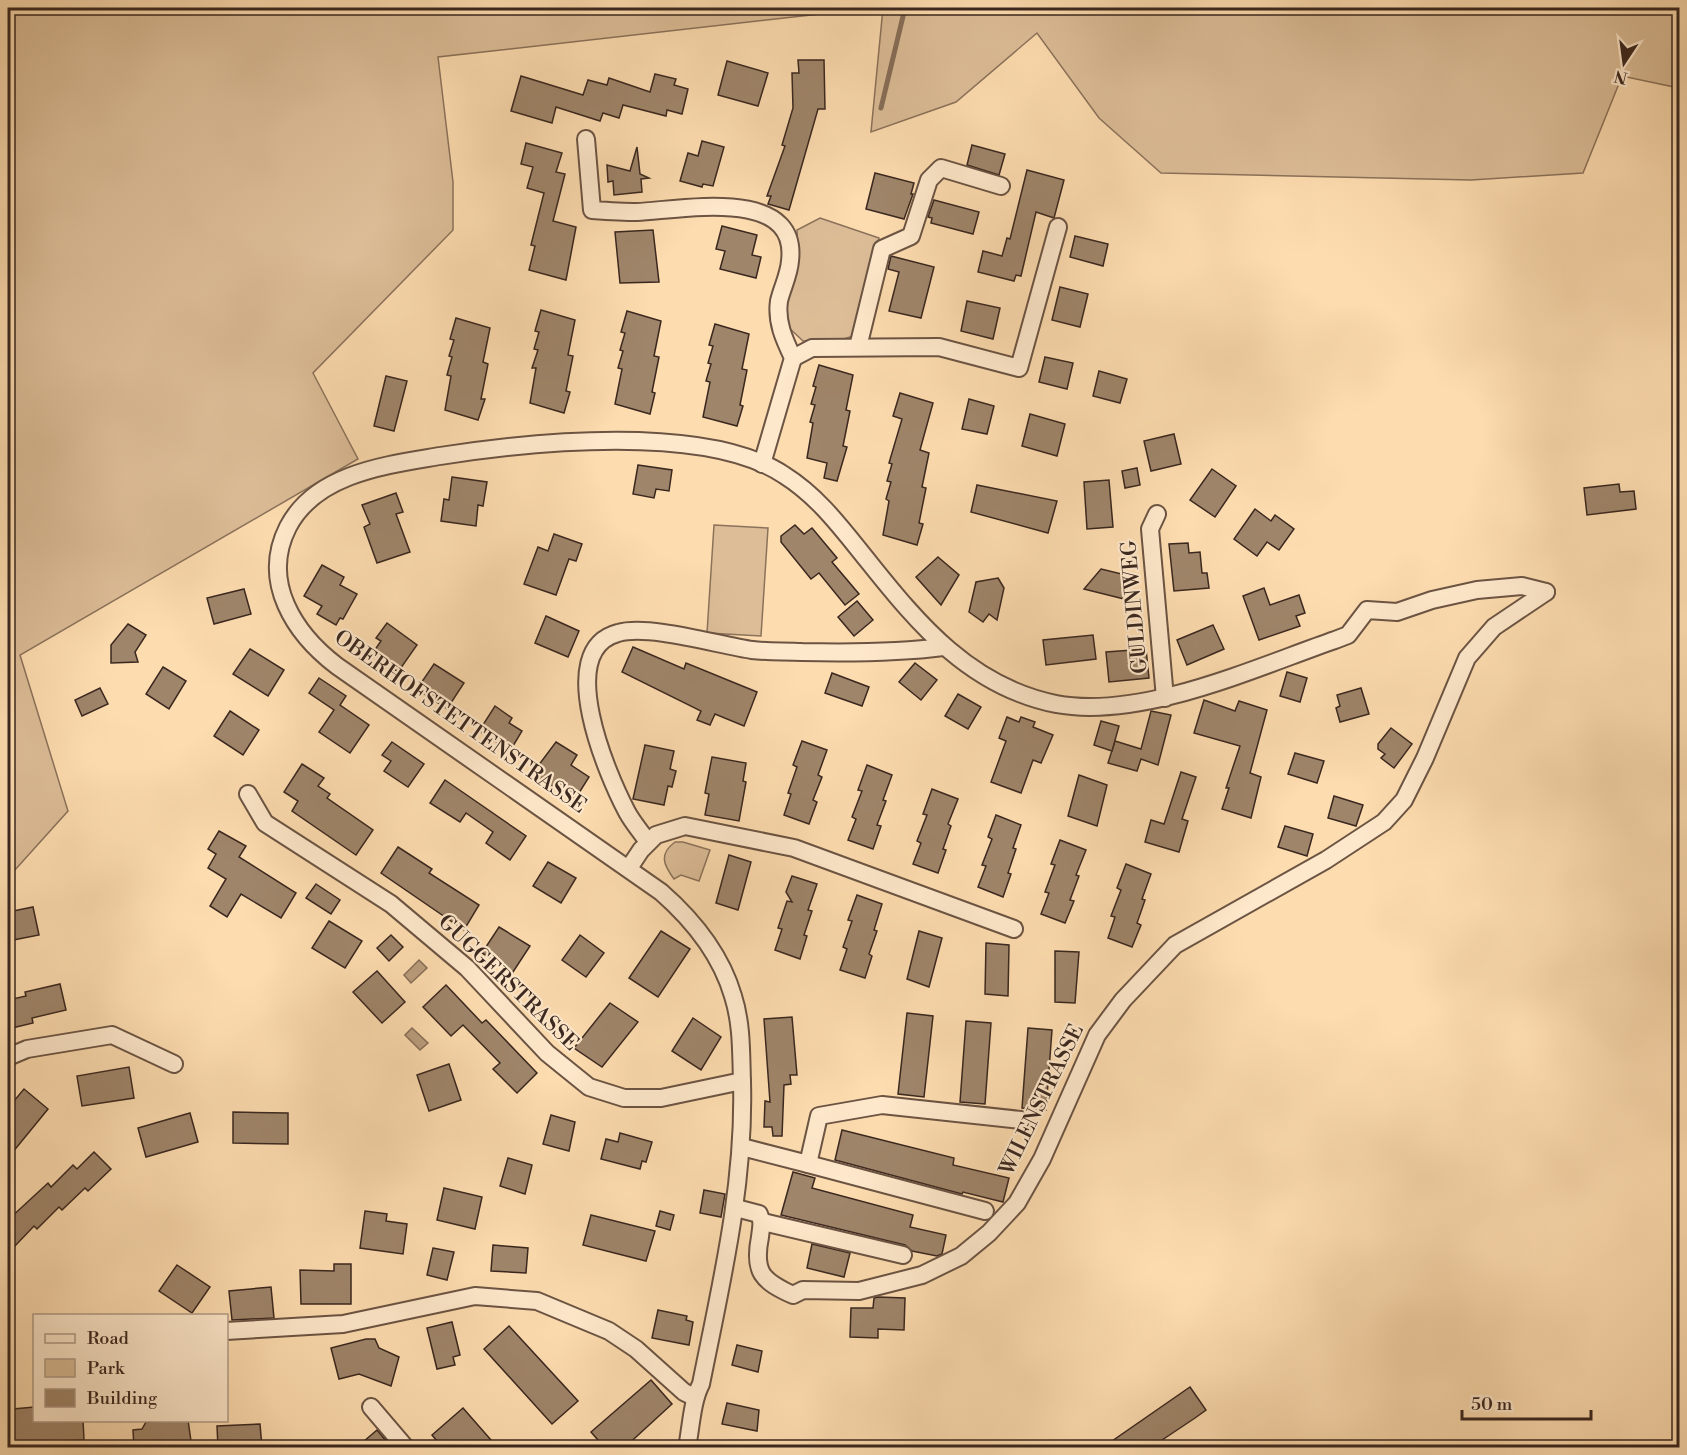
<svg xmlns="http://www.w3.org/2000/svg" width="1687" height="1455" viewBox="0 0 1687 1455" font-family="'Libre Bodoni',serif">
  <rect width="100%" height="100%" fill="#fddcaf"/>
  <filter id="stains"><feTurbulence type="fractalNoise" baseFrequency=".00333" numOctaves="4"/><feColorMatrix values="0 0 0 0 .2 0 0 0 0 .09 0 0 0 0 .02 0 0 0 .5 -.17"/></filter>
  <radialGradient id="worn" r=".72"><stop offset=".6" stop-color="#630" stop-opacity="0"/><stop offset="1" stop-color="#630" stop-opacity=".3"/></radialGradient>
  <g fill="#dcbd97" stroke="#8b725b" stroke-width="1.5">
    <path d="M8,8H874L438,57L453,182V230L313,373L358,459L20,655L68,811L14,871H8Z"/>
    <path d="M883,8H1679V88L1622,76L1583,173L1471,180L1161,173L1099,118L1037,33L956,102L871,132Z"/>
    <path d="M820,218L879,238L853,336L838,341H803L785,324V309L798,263L797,230Z"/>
    <path d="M714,525L768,528L761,636L707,633Z"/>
    <path d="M675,842H683L710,850L699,881L681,875L674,879C663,864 659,854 675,842Z"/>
  </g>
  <g fill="#bb9e7e" stroke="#876e58" stroke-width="1.5">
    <path d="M419,960L427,968L411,983L404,975Z"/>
    <path d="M412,1028L428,1043L420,1050L405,1035Z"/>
  </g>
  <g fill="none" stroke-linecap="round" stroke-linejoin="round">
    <path stroke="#876e58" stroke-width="5" d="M881,108L905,8"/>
  </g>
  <g fill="#9f856a" stroke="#3a271f" stroke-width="1.5">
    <path d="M798,60H824L825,109H818L789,210L768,204L771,196H767L785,146L782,145L793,108L792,73H799Z"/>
    <path d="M727,61L768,73L758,106L718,95Z"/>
    <path d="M655,74L676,79L674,85L688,89L682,114L667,110L666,116L623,105L619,118L603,113L600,121L556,107L552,123L511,111L521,76L583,95L588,80L607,85L609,78L650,92Z"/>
    <path d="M702,141L724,147L713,186L703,184L702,187L680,181L688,153L698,156Z"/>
    <path d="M526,143L562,153L556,172L565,174L553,221L576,227L566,280L529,270L535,246L531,245L544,193L527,188L533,167L521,164Z"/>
    <path d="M972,145L1005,154L999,175L967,165Z"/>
    <path d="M637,147L640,174L649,178L641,179L642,192L614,195L613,181L608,182L607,165L630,171Z"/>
    <path d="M1027,170L1064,180L1054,218L1036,212L1021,276L1016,275L1014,281L978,272L983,251L1002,256L1007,238L1010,239Z"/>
    <path d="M875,173L914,183L911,194H913L904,219L866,209Z"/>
    <path d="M934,200L979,212L973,234L931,223L932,218L928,217Z"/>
    <path d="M722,226L757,235L752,255L761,257L756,278L720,269L725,251L716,249Z"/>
    <path d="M653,230L659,282L620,283L615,232Z"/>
    <path d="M1075,236L1108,244L1103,266L1070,257Z"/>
    <path d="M891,256L934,267L921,318L889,311L899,272L888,269Z"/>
    <path d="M1060,287L1088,294L1080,327L1052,320Z"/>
    <path d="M967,301L1000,308L993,339L961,331Z"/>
    <path d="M541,310L575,320L568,355L573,356L566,391L570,392L564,413L530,403L536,368H532L538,350L534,349L539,332L535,331Z"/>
    <path d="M627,311L661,321L654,356L659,357L652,392L655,393L650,414L615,404L622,369L618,368L623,351L620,350L625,333L621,332Z"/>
    <path d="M456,318L490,328L483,362L488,364L481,399H485L478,420L445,410L451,376L447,375L452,357L449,356L454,340L450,339Z"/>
    <path d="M715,324L749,334L742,369L747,370L740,405L743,406L737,426L703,417L710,382L706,381L711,364L708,363L713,346L709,345Z"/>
    <path d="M1045,357L1073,363L1067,389L1039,382Z"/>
    <path d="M819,365L853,375L846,410L850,411L843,446L847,447L837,481L824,478L827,463L807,458L813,423L810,422L815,405L811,404L816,387L813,386Z"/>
    <path d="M1099,371L1127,379L1120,403L1093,396Z"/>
    <path d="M386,376L407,381L394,431L374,426Z"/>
    <path d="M900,393L933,403L920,450L929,453L922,487L926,488L919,523L923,524L917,545L883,535L889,501L886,499L891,482L887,481L892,464L889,463L902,419L893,416Z"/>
    <path d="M969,399L994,406L987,434L962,429Z"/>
    <path d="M1030,414L1065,424L1057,456L1022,446Z"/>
    <path d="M1174,434L1181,464L1151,471L1144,441Z"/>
    <path d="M638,465L672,470L669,491L656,489L654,498L633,494Z"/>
    <path d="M1137,468L1140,485L1125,488L1122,471Z"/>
    <path d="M1212,469L1236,486L1215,517L1190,500Z"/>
    <path d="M452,477L487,482L483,506L478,505L476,526L441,521L444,499L449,500Z"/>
    <path d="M1109,480L1113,527L1087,529L1084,482Z"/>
    <path d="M1619,484L1620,492L1634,491L1636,509L1587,515L1584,488Z"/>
    <path d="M977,485L1057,501L1048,533L971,512Z"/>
    <path d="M396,493L403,512L396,514L410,552L377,563L364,527L370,524L362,505Z"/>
    <path d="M1255,509L1271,521L1275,515L1294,529L1279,550L1267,542L1257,556L1234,539Z"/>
    <path d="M795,525L804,534L812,528L837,558L832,562L859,594L845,605L819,573L811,579L781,542V536Z"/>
    <path d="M554,534L582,544L576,561L569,559L556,595L524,584L538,547L548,551Z"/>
    <path d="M1188,543L1189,553L1200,552L1202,573H1207L1209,588L1174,591L1169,544Z"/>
    <path d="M938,557L959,575L941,605L916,577Z"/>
    <path d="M322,565L344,577L340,585L357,594L343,619L340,618L336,625L317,614L322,606L304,596Z"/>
    <path d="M1101,569L1126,575L1128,600L1084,589Z"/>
    <path d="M998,578L1004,588L997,620L989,614L983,622L969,612L976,582Z"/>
    <path d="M1264,588L1270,605L1299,595L1305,613L1296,616L1300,626L1259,640L1243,596Z"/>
    <path d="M244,589L251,614L214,624L207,598Z"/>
    <path d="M857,601L873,620L854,636L838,617Z"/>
    <path d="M546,616L579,631L568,657L535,643Z"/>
    <path d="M387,623L417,645L398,672L372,654L381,641L376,638Z"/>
    <path d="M128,624L146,635L135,652L138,662L111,663V645Z"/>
    <path d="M1213,625L1224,649L1187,665L1177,640Z"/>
    <path d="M1093,635L1096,659L1046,665L1043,640Z"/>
    <path d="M633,647L684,669L686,663L757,692L744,726L715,714L710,725L697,720L701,711L622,672Z"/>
    <path d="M250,649L284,670L268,696L233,674Z"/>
    <path d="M1146,649L1149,678L1109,682L1106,652Z"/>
    <path d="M915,663L937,680L921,700L899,682Z"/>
    <path d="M434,664L464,683L447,709L417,689Z"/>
    <path d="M163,667L186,681L169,709L146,694Z"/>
    <path d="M1287,672L1307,678L1300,702L1280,696Z"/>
    <path d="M832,673L869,687L862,706L825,693Z"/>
    <path d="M319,678L346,696L340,705L369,725L350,753L319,732L334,710L309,693Z"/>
    <path d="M100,688L108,704L82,716L75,700Z"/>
    <path d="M1361,688L1369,714L1340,722L1336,708L1340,706L1337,695Z"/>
    <path d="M958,694L981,707L968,729L945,716Z"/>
    <path d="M1204,700L1235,711L1239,701L1267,710L1250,773L1261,777L1251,818L1222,809L1229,788H1226L1240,746L1194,733Z"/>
    <path d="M495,706L512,718L509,723L522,731L510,751L479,731Z"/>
    <path d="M230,711L259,730L243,755L214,736Z"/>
    <path d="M1151,711L1171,715L1158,765L1141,759L1137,771L1108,763L1115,741L1141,749Z"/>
    <path d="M1007,717L1019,722L1021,717L1035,722L1033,727L1053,735L1041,763L1033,760L1021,793L991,782L1006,741L999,738Z"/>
    <path d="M1101,721L1119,726L1112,751L1094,745Z"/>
    <path d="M1391,728L1412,744L1394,768L1381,758L1385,754L1378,749V744Z"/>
    <path d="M802,741L827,750L818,775L822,777L813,800L817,802L809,824L784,815L791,794L788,793L797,767L793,765Z"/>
    <path d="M392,742L424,764L408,787L384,771L391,761L382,755Z"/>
    <path d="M556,742L577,755L571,765L589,777L574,801L532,774Z"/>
    <path d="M645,745L674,751L670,769L676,771L672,787L668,786L664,805L633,799Z"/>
    <path d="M1295,753L1324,761L1317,783L1288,774Z"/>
    <path d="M712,757L746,763L743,781L746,782L739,821L705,815L709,794L705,793Z"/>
    <path d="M302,764L324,778L318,786L330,794L327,798L373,830L356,855L292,811L298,801L284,792Z"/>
    <path d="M867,765L892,775L883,800L886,801L877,825L881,826L873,849L848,840L856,819L852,817L862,791L858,790Z"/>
    <path d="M1181,772L1196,777L1182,819L1188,821L1179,852L1145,842L1151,820L1164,824Z"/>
    <path d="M1079,775L1107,785L1097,826L1068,816Z"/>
    <path d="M445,780L526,836L510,860L486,843L493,832L466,813L460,822L430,803Z"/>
    <path d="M932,789L958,799L948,824L951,826L943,849L946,850L938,873L913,864L921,843L917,841L927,815L923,814Z"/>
    <path d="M1334,796L1363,805L1356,826L1328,818Z"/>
    <path d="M996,815L1021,825L1013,848L1016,849L1008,873L1011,874L1003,897L978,887L986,866L982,865L992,839L988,837Z"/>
    <path d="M1285,826L1313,834L1307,856L1278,847Z"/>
    <path d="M219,831L246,846L239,857L296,893L281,918L241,894L227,917L210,906L226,879L208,868L216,854L208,849Z"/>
    <path d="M1060,840L1086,850L1076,875L1079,876L1070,900L1074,901L1065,923L1041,914L1049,893L1045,892L1055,865L1051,864Z"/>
    <path d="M398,847L432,869L429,873L479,905L464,930L381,873Z"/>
    <path d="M729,855L751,862L738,910L716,903Z"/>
    <path d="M548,862L576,878L561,903L533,886Z"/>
    <path d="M1126,864L1151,874L1142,899L1145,900L1137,923L1141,925L1132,947L1108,938L1115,917L1111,916L1121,890L1117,888Z"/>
    <path d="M792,876L817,884L808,910L812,911L804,935L807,936L800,959L775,950L782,929L778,928L787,901L792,902L786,892Z"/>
    <path d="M316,884L340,900L331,914L306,898Z"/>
    <path d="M857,895L882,904L874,930L877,931L869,954L872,956L865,978L840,970L847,949L843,947L852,921L848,920Z"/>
    <path d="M33,907L39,935L8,941V912Z"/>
    <path d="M329,921L362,941L345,968L312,948Z"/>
    <path d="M499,927L530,946L513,972L482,953Z"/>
    <path d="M661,931L690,949L658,997L629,978Z"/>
    <path d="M919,931L942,938L929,987L907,979Z"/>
    <path d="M391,935L403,947L389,961L377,948Z"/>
    <path d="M580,935L604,953L586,977L562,960Z"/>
    <path d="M986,943L1009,945L1008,996L985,994Z"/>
    <path d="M1055,951L1079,952L1075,1003L1055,1002Z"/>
    <path d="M377,971L405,1002L382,1023L353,992Z"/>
    <path d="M60,984L66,1010L32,1018L33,1023L8,1029V1000L26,996L25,992Z"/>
    <path d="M446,985L482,1023L486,1020L537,1073L517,1093L493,1069L500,1063L463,1025L451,1036L423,1007Z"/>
    <path d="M610,1003L638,1022L602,1067L574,1048Z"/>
    <path d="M907,1013L933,1016L924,1097L898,1094Z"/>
    <path d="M792,1017L797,1075H790L791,1084L784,1085L782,1136H773L772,1127H764L765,1101L770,1102L764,1019Z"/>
    <path d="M693,1018L721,1037L701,1070L672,1051Z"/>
    <path d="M966,1021L991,1023L985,1104L960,1102Z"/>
    <path d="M1028,1028L1052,1030L1046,1110L1022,1108Z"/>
    <path d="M449,1064L461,1100L429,1111L417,1075Z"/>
    <path d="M129,1067L134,1098L82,1106L77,1076Z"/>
    <path d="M24,1089L48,1109L8,1158V1108Z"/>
    <path d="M233,1112L288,1113V1144L233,1143Z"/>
    <path d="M190,1113L198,1142L146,1157L138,1128Z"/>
    <path d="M551,1115L575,1122L569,1151L543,1144Z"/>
    <path d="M842,1130L954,1158L953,1165L1009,1178L1003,1202L963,1192L962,1194L835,1160Z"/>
    <path d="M620,1133L652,1142L646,1162L642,1161L640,1169L601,1159L606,1139L618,1142Z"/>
    <path d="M94,1152L111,1169L88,1191L85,1188L62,1210L59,1207L37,1229L34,1226L15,1246L8,1238V1220L48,1183L51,1187L73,1165L77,1169Z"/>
    <path d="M508,1158L532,1165L525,1194L500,1186Z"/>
    <path d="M793,1172L815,1178L812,1188L913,1215L910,1227L946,1235L942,1254L937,1256L912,1251L905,1245L781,1215Z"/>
    <path d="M444,1188L482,1197L475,1229L437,1220Z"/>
    <path d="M704,1190L725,1194L721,1217L700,1213Z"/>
    <path d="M365,1211L387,1214L386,1221L407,1224L403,1254L360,1248Z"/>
    <path d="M660,1211L674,1215L670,1230L656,1226Z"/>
    <path d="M591,1215L655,1231L646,1261L583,1245Z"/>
    <path d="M812,1244L850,1253L844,1277L807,1268Z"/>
    <path d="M493,1245L528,1248L526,1273L491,1271Z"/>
    <path d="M433,1248L454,1252L447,1280L427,1275Z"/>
    <path d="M334,1264H351V1304H301L300,1270L334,1271Z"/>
    <path d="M177,1265L210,1287L192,1313L159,1291Z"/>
    <path d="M271,1287L274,1318L232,1320L229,1291Z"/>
    <path d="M878,1297L905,1298L904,1330L878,1329V1338L850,1337L851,1308H873L874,1298Z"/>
    <path d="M658,1310L687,1316L686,1320L693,1322L689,1345L652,1338Z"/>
    <path d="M452,1322L460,1355L453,1357L455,1365L437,1369L427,1328Z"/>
    <path d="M509,1326L578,1401L552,1424L484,1349Z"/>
    <path d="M366,1339H375L379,1348L399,1357L391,1386L359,1374L339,1379L331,1348Z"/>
    <path d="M737,1345L762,1351L758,1372L732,1365Z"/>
    <path d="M651,1380L672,1404L624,1448H605L591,1432Z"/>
    <path d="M1190,1387L1206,1410L1195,1418L1150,1448H1102Z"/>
    <path d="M727,1403L759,1410L757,1431L722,1424Z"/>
    <path d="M34,1407V1420H83L84,1440L62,1441L55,1448H15V1444H8V1421H12L13,1409Z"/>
    <path d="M463,1408L498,1448H443L432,1435Z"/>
    <path d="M188,1420L192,1448H134L133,1430L142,1429L146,1422Z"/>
    <path d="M260,1424L262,1448H218L217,1426Z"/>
    <path d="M377,1430L392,1448H356Z"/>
  </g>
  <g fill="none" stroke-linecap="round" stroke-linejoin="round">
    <g stroke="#6b5443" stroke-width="20">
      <g id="street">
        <path d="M586,139L592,210C607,211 622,212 637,212C681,210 799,186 790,261C789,275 782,288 779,301C776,322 784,339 793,358L762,464"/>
        <path d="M858,347L882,249L911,236L929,180L941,168L1001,186"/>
        <path d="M793,358L812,348L939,347L1019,368L1058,227"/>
        <path d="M1157,514L1150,529L1165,698"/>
        <path d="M248,794L265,823L391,904L467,968L547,1053L589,1087L624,1098H661L742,1081"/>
        <path d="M648,842C641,832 633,823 627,812C608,776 553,650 618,633C649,624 718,645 752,650C768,652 786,651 802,652C849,653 897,653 943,647"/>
        <path d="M629,868L641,850L656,835L685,826L794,848L1014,929"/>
        <path d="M8,1057L27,1049L112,1035L174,1064"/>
        <path d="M742,1147L808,1164L819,1116L882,1105L1021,1120"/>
        <path d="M808,1164L985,1211"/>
        <path d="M736,1208L759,1214C763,1223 761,1227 760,1237C753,1272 762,1281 793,1295L803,1290L859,1291L922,1275L961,1256L989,1233L1017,1203L1042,1159L1097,1035L1123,1000L1175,945L1326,860L1384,822L1404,800L1425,758L1467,658L1494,627L1546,592"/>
        <path d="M763,1222L903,1255"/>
        <path d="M226,1331L343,1324L475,1296L537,1301L609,1331L636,1349L684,1392L694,1397"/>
        <path d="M371,1407L406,1448"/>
        <path d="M687,1448C691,1427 692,1401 701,1384C721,1284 745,1185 742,1082C741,1053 742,1024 733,996C721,955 693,920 661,892L337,666C295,634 260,582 288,527C316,473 387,465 440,456C529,442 706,423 784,475C819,497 842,529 868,561C919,625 971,687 1056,704C1142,720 1254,668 1335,640L1348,635L1367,610L1397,612L1432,600L1477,590L1522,586L1546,592"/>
      </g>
    </g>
    <use href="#street" stroke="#fee8cb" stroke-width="16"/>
  </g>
  <g text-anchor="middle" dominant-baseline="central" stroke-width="4.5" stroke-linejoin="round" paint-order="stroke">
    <g font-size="21" fill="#3a271f" stroke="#fee8cb">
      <text transform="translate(1135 607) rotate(-95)">GULDINWEG</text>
      <text transform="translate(460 722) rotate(35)">OBERHOFSTETTENSTRASSE</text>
      <text transform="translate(508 983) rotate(44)">GUGGERSTRASSE</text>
      <text transform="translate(1042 1100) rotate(-64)">WILENSTRASSE</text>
    </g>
  </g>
  <rect width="1687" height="1455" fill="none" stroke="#fddcaf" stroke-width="30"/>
  <rect x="9" y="9" width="1669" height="1437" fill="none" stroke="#3a271f" stroke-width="3"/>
  <rect x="15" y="15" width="1657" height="1425" fill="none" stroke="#3a271f" stroke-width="1.5"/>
  <rect x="33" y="1314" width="195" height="108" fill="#fee8cb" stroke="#b09b86" stroke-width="1.5"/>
  <rect x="45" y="1334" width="30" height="9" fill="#fee8cb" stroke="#b09b86" stroke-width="1.5"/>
  <text x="87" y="1344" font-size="18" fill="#3a271f">Road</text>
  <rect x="45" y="1359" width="30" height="18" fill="#dcbd97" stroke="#b09b86" stroke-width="1.5"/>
  <text x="87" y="1374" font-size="18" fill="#3a271f">Park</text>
  <rect x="45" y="1389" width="30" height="18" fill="#9f856a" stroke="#b09b86" stroke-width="1.5"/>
  <text x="87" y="1404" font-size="18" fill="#3a271f">Building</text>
  <g transform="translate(1624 63) rotate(193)" stroke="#fee8cb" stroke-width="4.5" paint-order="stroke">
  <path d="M0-4.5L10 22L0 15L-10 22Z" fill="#3a271f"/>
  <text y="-9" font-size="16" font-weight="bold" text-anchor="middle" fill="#3a271f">N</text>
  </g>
  <path d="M1462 1410v9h129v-9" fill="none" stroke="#3a271f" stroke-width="3"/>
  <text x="1471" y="1410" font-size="18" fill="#3a271f" stroke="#fee8cb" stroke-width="4.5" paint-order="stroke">50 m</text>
  <rect width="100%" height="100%" filter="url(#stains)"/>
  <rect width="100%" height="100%" fill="url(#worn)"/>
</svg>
